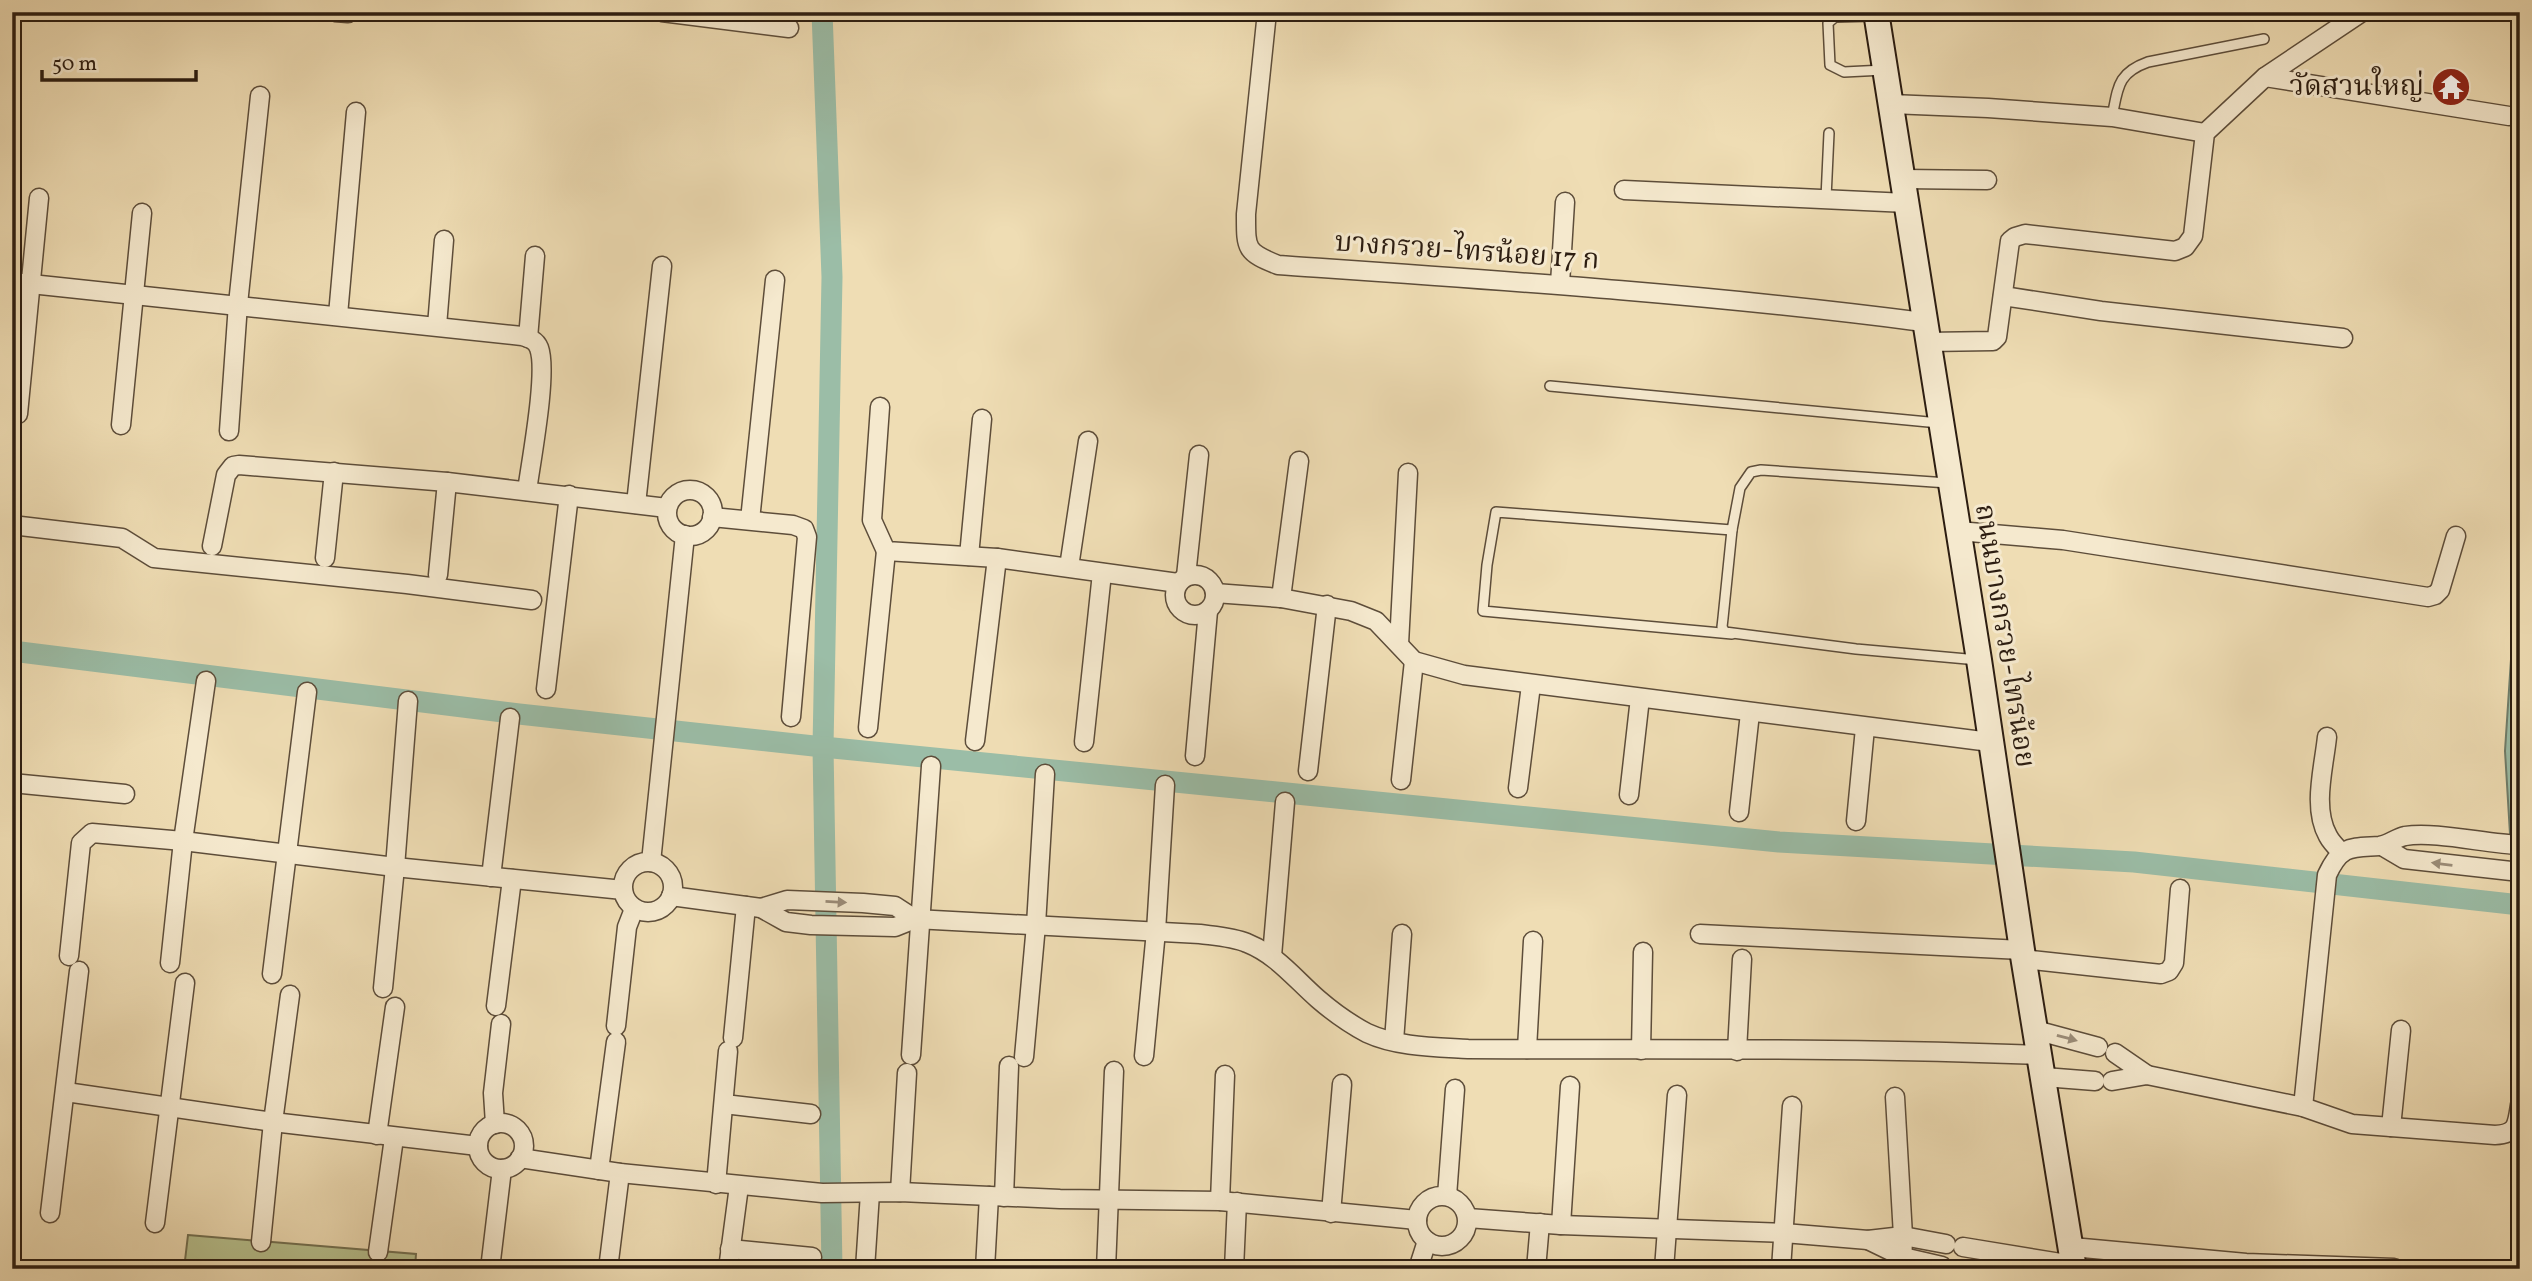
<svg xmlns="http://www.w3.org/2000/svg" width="2532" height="1281" viewBox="0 0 2532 1281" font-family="Vollkorn,'Noto Serif Thai',serif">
  <rect width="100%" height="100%" fill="#efddb4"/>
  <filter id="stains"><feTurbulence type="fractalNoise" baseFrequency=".00286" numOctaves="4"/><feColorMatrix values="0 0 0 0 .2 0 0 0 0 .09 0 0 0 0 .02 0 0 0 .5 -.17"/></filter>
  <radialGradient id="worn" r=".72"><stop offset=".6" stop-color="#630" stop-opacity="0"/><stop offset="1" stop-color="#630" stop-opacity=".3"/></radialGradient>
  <path fill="#b7c18e" stroke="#726f50" stroke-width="2" d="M188,1235L416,1254L415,1269H184Z"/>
  <path fill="#9bbda7" stroke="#6f7d6b" stroke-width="2" d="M2520,522V928L2514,900L2505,751Z"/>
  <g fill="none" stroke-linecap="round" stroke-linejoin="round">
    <path stroke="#646d5c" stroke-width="2" d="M2518,834L2512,751L2520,639"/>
    <g stroke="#9bbda7" stroke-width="21">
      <path d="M822,12L832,277L823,747L832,1269"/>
      <path d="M12,651L519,714L823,747L1779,842L2134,862L2520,905"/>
    </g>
    <g stroke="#5d4d3a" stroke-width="12">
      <g id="lane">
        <path d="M1874,16L1835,17L1828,23L1830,65L1844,72L1884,70"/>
        <path d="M2112,117C2118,88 2117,73 2148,62L2264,39"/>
        <path d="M1826,198L1829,133"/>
        <path d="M1550,386L1939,423"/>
        <path d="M1732,530L1723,618L1722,627L1725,632L1856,649L1978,660"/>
        <path d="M1732,634L1483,611L1487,565L1496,512L1732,530L1740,488L1751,472L1761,470L1948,483"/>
      </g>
    </g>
    <g stroke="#5d4d3a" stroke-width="21">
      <g id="street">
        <path d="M335,12L348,13"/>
        <path d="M662,12L789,28"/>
        <path d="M1267,12L1246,214C1246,249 1245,252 1278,265C1494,280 1709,294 1923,322"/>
        <path d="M2265,77L2509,116"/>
        <path d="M1891,104L1988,108L2112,117L2205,133"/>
        <path d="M1904,179L1987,180"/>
        <path d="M1624,190L1907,203"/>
        <path d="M12,282L522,336C529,338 536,340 539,348C548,372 531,461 527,491"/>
        <path d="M1560,284L1565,202"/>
        <path d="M2003,296L2101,311L2343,338"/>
        <path d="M338,315L356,112"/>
        <path d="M437,326L444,240"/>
        <path d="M528,338L535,256"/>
        <path d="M1927,342L1993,341L1997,337L2010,241L2015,237L2025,234L2175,251L2185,247L2193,236L2205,133L2265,77L2362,12"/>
        <path d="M880,407L872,520L886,551L997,558L1178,583"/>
        <path d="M18,414L39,198"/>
        <path d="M121,425L142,213"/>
        <path d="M229,431L238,304L260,96"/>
        <circle cx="690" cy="513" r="23"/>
        <path d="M636,504L662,266"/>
        <path d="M712,517L793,525L804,529L807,537L791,717"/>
        <path d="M750,520L775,280"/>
        <path d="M12,525L122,538L154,558L407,584L532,600"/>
        <path d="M1958,531L2063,540L2428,597L2435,595L2440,590L2456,536"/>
        <path d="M212,546L226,475L233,466L239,465L447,482L667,508"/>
        <path d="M969,556L982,419"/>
        <path d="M325,558L334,472"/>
        <path d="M1069,567L1088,441"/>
        <circle cx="1195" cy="595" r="20"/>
        <path d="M438,575L447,482"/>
        <path d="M1186,576L1199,455"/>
        <path d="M1215,593L1281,598L1351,611L1376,621L1414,661L1464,675L1990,742"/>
        <path d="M1281,598L1299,461"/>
        <path d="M1399,644L1408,473"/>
        <path d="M546,689L569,495"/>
        <path d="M868,728L886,551"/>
        <path d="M2327,737C2324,767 2312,808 2328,836C2331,842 2337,848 2342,853"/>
        <path d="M975,741L997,558"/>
        <path d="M1084,742L1102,573"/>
        <path d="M1195,756L1208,611"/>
        <path d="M1308,771L1327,605"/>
        <path d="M1401,780L1414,661"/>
        <path d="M12,783L125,794"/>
        <path d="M1518,788L1531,685"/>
        <path d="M1629,795L1640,698"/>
        <path d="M1739,812L1750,713"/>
        <path d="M1856,821L1865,728"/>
        <path d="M2382,846L2404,859L2520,872"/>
        <circle cx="648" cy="887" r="25"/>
        <path d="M651,862L685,535"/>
        <path d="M491,877L510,718"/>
        <path d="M671,896L761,908L786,922L811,925L895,927L915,919L1200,934C1215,936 1233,937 1247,943C1277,955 1295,979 1318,999C1333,1012 1350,1024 1367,1033C1397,1047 1435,1047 1468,1049C1658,1050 1849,1047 2040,1055"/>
        <path d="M761,908L787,900L863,903L895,906L915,919"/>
        <path d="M1700,934L2022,950"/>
        <path d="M69,956L81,843L92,833L183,841L395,867L623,890"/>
        <path d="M1272,956L1285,802"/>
        <path d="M2023,959L2161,974L2169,971L2174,963L2180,889"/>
        <path d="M170,963L183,841L206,681"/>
        <path d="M272,974L307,692"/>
        <path d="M383,988L395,867L408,701"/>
        <path d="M496,1006L512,879"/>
        <path d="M616,1026L627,927L634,909"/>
        <path d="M2035,1030L2098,1047"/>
        <path d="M733,1038L746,906"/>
        <path d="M1394,1041L1402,934"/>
        <path d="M1527,1049L1533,941"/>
        <path d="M1641,1050L1643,952"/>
        <path d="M1737,1051L1742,959"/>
        <path d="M2115,1053L2147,1075"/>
        <path d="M911,1055L931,766"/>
        <path d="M1144,1056L1156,931L1165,785"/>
        <path d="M1024,1057L1036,925L1045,774"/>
        <path d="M2044,1077L2095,1081"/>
        <path d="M2112,1081L2147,1075L2303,1107L2352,1124L2495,1135C2517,1134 2517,1125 2520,1105"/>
        <path d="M66,1092L273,1122L478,1146"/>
        <path d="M1895,1097L1903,1236L1902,1269"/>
        <path d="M724,1104L811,1114"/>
        <path d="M2303,1107L2327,875C2341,845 2350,848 2379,846C2388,845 2396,838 2405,836C2435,831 2487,844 2520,845"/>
        <circle cx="501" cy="1146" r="23"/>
        <path d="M495,1124L493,1093L501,1024"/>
        <path d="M2391,1127L2401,1030"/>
        <path d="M377,1135L395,1007"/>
        <path d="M520,1158L620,1173L822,1193L900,1192L1060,1199L1220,1201L1417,1220"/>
        <path d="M599,1170L616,1042"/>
        <path d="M716,1184L728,1051"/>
        <path d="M900,1192L907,1073"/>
        <path d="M1447,1196L1455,1089"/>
        <circle cx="1442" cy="1221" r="25"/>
        <path d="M1004,1197L1009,1066"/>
        <path d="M1220,1201L1225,1075"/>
        <path d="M50,1213L79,971"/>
        <path d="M1331,1213L1342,1084"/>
        <path d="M1468,1218L1561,1225L1784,1233L1868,1240L1903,1236L1946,1244"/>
        <path d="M155,1223L185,983"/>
        <path d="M1561,1225L1570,1086"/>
        <path d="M1868,1240L1903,1257L1942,1266"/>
        <path d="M261,1242L273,1122L290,995"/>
        <path d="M1963,1247L2073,1265"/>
        <path d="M2072,1247L2246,1263L2394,1268"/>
        <path d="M730,1249L812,1257"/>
        <path d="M378,1252L394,1138"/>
        <path d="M490,1269L502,1169"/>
        <path d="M608,1269L620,1173"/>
        <path d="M728,1269L739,1186"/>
        <path d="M865,1269L870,1193"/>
        <path d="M985,1269L989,1196"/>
        <path d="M1106,1269L1114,1071"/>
        <path d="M1234,1269L1237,1202"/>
        <path d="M1418,1269L1427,1241"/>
        <path d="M1536,1269L1540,1223"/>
        <path d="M1664,1269L1677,1095"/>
        <path d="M1781,1269L1792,1106"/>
      </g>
    </g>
    <g stroke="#2c1d11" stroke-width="28">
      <path id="secondary" d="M1876,12L1979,660L2022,950L2074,1269"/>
    </g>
    <use href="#lane" stroke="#f5e9ce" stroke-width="9"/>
    <use href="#street" stroke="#f5e9ce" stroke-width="18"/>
    <use href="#secondary" stroke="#f5e9ce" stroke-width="24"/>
  </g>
  <defs><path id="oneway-solid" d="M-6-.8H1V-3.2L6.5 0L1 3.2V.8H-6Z" transform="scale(1.75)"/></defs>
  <g fill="#9b8d79">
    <use href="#oneway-solid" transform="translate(2442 864) rotate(-173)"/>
    <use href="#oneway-solid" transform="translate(836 902) rotate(3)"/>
    <use href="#oneway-solid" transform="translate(2067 1038) rotate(15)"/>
  </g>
  <defs>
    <g id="temple-disc" transform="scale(2.0125)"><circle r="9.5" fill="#8f2418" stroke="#f5e9ce"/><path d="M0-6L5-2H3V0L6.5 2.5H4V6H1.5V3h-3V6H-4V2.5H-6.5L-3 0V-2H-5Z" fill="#fff"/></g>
  </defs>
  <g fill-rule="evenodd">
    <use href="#temple-disc" x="2451" y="87"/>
  </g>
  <g text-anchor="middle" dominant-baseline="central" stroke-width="6" stroke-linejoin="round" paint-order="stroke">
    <g font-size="28" fill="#2c1d11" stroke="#f5e9ce" text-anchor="end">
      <text x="2424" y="87">วัดสวนใหญ่</text>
    </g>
    <g font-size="28" fill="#2c1d11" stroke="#f5e9ce">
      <text transform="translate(1467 252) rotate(4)">บางกรวย-ไทรน้อย 17 ก</text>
      <text transform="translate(2004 636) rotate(81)">ถนนบางกรวย-ไทรน้อย</text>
    </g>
  </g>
  <rect width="2532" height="1281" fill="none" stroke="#efddb4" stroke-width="42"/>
  <rect x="14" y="14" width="2504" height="1253" fill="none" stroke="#2c1d11" stroke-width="3.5"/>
  <rect x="21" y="21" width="2490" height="1239" fill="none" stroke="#2c1d11" stroke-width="2"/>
  <path d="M42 70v10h154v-10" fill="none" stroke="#2c1d11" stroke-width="3.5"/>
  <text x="52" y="70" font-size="21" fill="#2c1d11" stroke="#f5e9ce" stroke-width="5" paint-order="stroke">50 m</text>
  <rect width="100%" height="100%" filter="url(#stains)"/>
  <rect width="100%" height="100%" fill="url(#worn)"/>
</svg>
